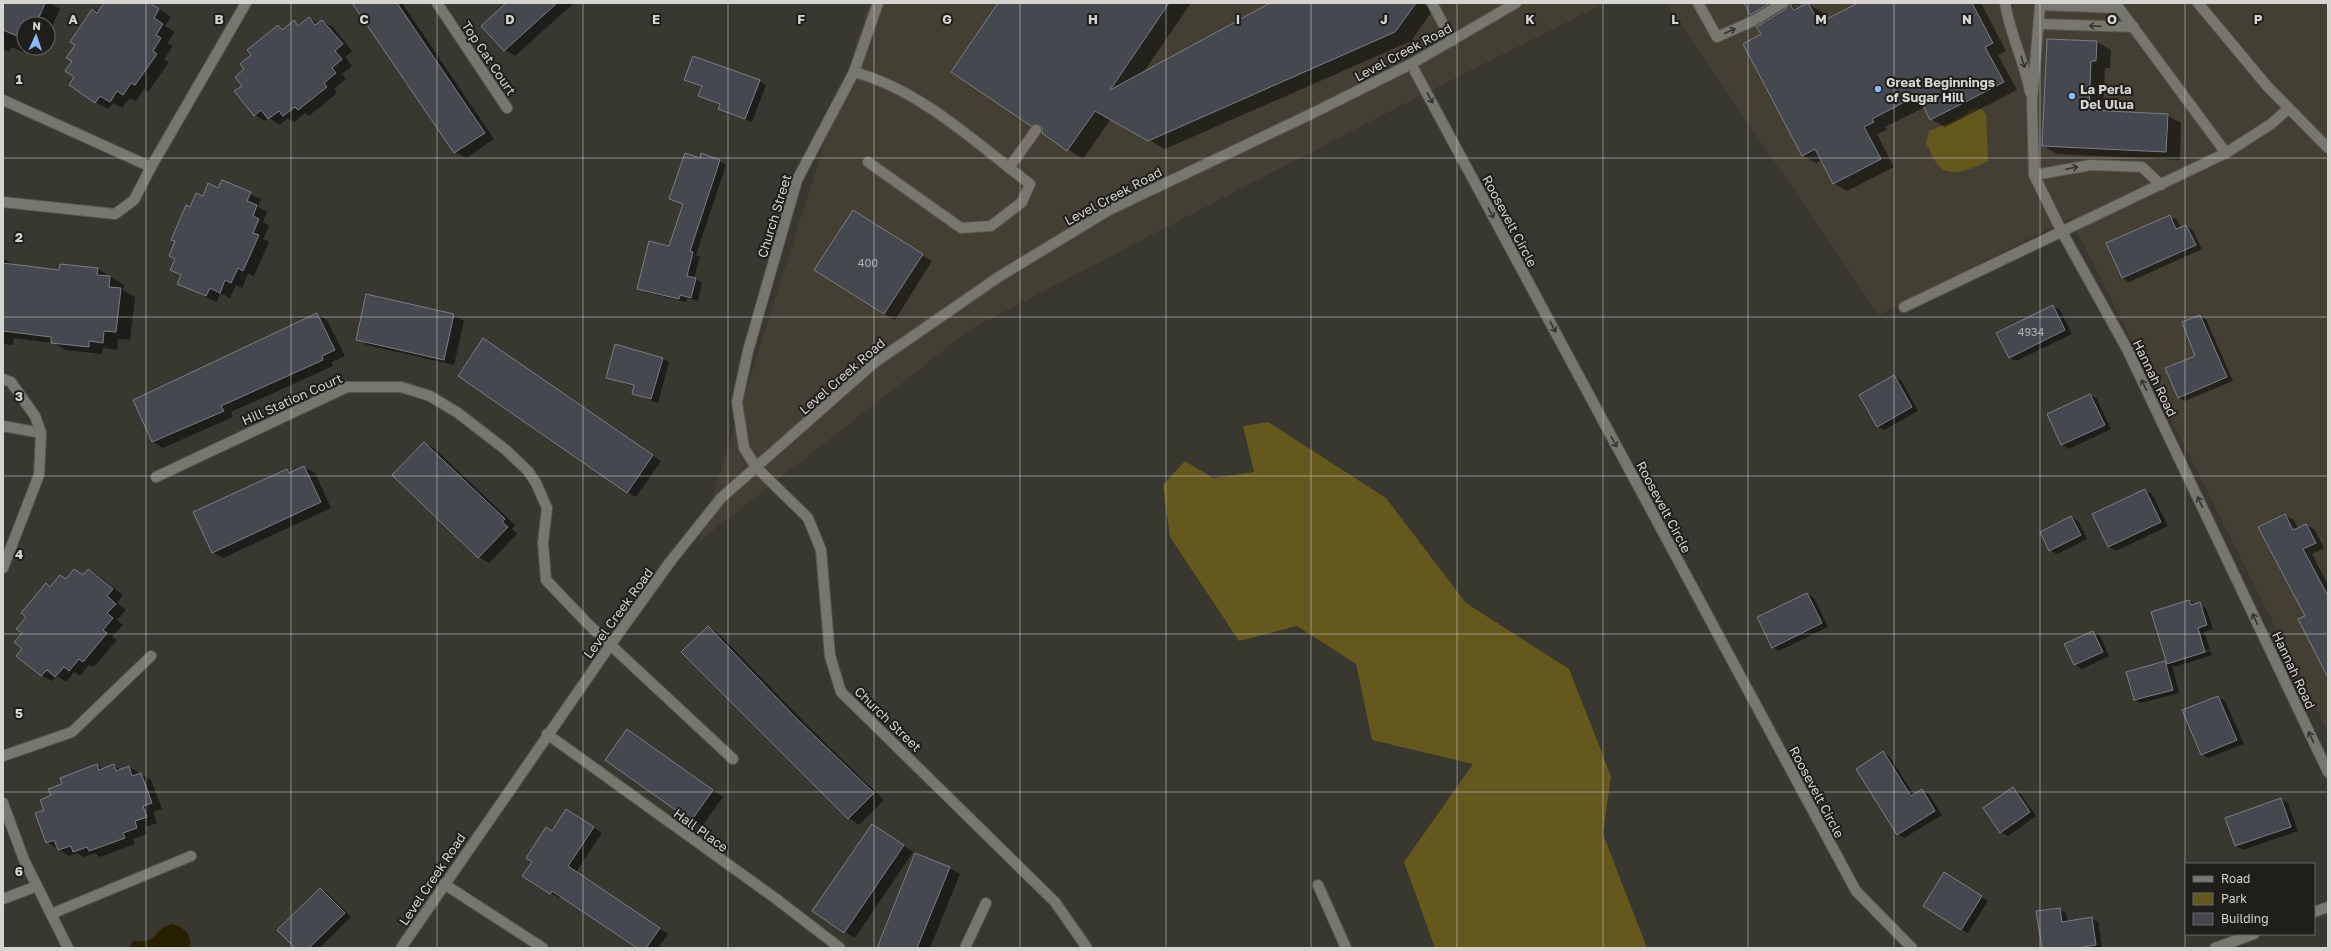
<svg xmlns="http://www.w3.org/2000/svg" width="2331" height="951" viewBox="0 0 2331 951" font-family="'Golos Text',sans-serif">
  <rect width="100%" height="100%" fill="#383730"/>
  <g fill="#434033">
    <path d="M869,3H1605L1406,103L971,329L698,542Z"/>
    <path d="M1666,3H2328V732L2070,218L1879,315Z"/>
  </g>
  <g fill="#64581c">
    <path d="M1973,108L1982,109L1986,115L1988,161C1975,167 1951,180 1938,165C1933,159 1930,150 1926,143L1929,131L1959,119Z"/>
    <path d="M1268,422L1386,498L1466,603L1569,669L1611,776L1603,834L1647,948H1435L1404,862L1473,764L1372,740L1356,664L1297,626L1239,641L1170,537L1163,485L1185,461L1213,478L1254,472L1243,426Z"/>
  </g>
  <path fill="#272000" d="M172,924C185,927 192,935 190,948H130L133,941C139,941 143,943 149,940C159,935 157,928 172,924Z"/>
  <g fill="#0007" fill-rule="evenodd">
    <path d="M3,3H50L60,9L48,35V24H24V48H26L24,52L11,47L9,52L3,49Z"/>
    <path d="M100,3H150L171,17L165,26L175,32L167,43L173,46L164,59L169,62L148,92L144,89L136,101L130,98L122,108L113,103L108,109L95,102L76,77L73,61L76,45L71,42L93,9L109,15Z"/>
    <path d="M354,3H402L494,139L466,158L455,152Z"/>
    <path d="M507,3H574L515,56L505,50Z"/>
    <path d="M999,3H1191L1143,73L1272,3H1422L1433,10L1411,41L1165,149L1111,119L1083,159L1031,125Z"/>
    <path d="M1755,3H1787L1798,9L1808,4L1822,12L1826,21L1861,3H1981L2006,51L1998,55L2017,90L1945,127L1931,119L1925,107L1885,127L1887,130L1877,134L1894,167L1847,191L1833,183L1822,160L1816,163L1802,155L1762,35L1765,22L1751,14Z"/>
    <path d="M1790,3H1799L1800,5L1790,4Z"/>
    <path d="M309,18L319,24L322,21L333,27L352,51L345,57L352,66L342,74L346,79L334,89L337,93L309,116L305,113L294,122L288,118L280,125L269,118L265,121L255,115L236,92L243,86L245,69L252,55L278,27L283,30L294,22L300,25Z"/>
    <path d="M2048,40L2097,42L2111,50L2110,68H2105L2103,112L2167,115L2181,123L2180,160L2057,154L2043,146Z"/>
    <path d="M685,79L759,81L766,85L752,122L719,109L720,105L699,96L702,87Z"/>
    <path d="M701,159L720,161L726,165L696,255L700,257L694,278L702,283L698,301L687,298L686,302L645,292L638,288L670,247L684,205L670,199Z"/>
    <path d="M223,181L261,199L258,207L267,212L263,222L269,226L263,239L269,242L254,276L248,274L242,288L236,285L230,298L220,293L217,302L178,284L181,276L172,270L191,208L203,197L219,189Z"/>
    <path d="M2170,216L2177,220L2181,228L2186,226L2193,230L2202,249L2129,282L2122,278Z"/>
    <path d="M864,218L932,261L895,320L884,314Z"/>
    <path d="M3,259L19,266L60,272L98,269L124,285L123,290L135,297L130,340L118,339L117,350L103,348L102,354L66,350L53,343L14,338L13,345L3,344Z"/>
    <path d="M367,296L454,315L464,321L454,365L367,345L357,339Z"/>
    <path d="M2053,306L2060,310L2072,334L2016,361L2009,357Z"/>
    <path d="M317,314L327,320L345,356L332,362L333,366L231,412L233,417L163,448L153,442L134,401Z"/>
    <path d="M2200,316L2206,319L2233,381L2185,401L2179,398L2167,369L2196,356Z"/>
    <path d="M492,345L661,461L636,497L627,492Z"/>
    <path d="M662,358L669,362L658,403L633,394L635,387L607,377Z"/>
    <path d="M1894,376L1901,380L1918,411L1884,430L1877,426Z"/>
    <path d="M2090,395L2097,399L2111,429L2069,449L2062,445Z"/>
    <path d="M424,443L435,449L515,525L512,529L517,534L489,563L479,557Z"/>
    <path d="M304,467L315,473L331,508L223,558L212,552L287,470L292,473Z"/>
    <path d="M2145,490L2152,494L2168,526L2116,551L2109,547L2094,514Z"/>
    <path d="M2284,515L2294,520L2298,529L2306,525L2315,530L2324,548L2312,554L2328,585V670L2306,616Z"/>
    <path d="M2071,517L2078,521L2087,539L2057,554L2050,550L2041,533Z"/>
    <path d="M75,570L84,575L89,570L99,576L123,595L117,603L126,610L117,620L123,625L112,637L117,640L94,667L89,665L80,676L74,672L66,682L57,676L52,681L41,675L24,649L23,633L27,617L46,584L51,587L61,576L67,579Z"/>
    <path d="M1807,594L1814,598L1828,627L1779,651L1772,647Z"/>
    <path d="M2189,601L2206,608L2213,629L2204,632L2212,655L2175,667L2172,665L2179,693L2141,703L2134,699L2165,662L2168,664L2152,613ZM2210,649V651L2172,663V661Z"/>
    <path d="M708,627L718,633L809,727L884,800L859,825L849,818L682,652Z"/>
    <path d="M2093,632L2100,636L2109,656L2082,669L2075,665Z"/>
    <path d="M2218,697L2225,701L2244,744L2208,758L2202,754L2183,711Z"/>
    <path d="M627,730L723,797L702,826L606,759Z"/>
    <path d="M1883,753L1890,757L1914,795L1922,790L1929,794L1942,815L1904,838L1897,834Z"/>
    <path d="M97,765L103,769L113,766L121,770L129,767L151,780L162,809L153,812L157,823L145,827L147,834L133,839L135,844L100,857L95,853L84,857L77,853L69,856L47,842L45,810L52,796L63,785Z"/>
    <path d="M2013,789L2020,793L2036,816L2008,836L2001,832Z"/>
    <path d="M2281,799L2288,803L2298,831L2243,850L2236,846Z"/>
    <path d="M575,815L602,833L576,872L668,934L658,948H639L561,896L559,898L551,893Z"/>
    <path d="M882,831L913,852L855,938L845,932Z"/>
    <path d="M949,868L960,874L930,948H878Z"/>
    <path d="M1951,878L1988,901L1968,933L1961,929Z"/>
    <path d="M320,889L327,893L351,917L319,948H297Z"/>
    <path d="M2059,909L2066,913L2068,922L2091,918L2098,922L2102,948H2043Z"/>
  </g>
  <g fill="#45494f" stroke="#7a7e85">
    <path d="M3,3H45L36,24H24V39L3,30Z"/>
    <path d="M104,3H150L159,9L154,18L163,24L156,35L161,38L153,51L157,54L135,85L131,83L123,95L117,91L110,102L100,96L95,103L69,85L74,77L65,71L72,61L66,58L75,45L70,42L92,9L97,13Z"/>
    <path d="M352,3H397L485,133L454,153Z"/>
    <path d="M506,3H557L504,51L481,26Z"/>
    <path d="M998,3H1169L1110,90L1270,3H1416L1395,32L1148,141L1095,111L1067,151L1042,133V128L1039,125L1031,126L951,72Z"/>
    <path d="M1744,3H1770L1750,15Z"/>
    <path d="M1789,3L1794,10L1808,3L1819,23L1858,3H1972L1993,43L1985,47L2004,82L1930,120L1918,95L1872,119L1874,122L1864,127L1881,159L1833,184L1815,149L1802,156L1743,44L1761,34L1756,27L1786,9Z"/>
    <path d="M309,17L315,25L322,20L343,44L335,51L342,59L332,68L336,73L324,83L327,87L298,110L295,107L283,116L279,111L268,119L261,110L254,116L234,91L242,86L235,77L244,69L240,64L251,55L247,50L278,25L282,30L294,20L298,26Z"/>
    <path d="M2047,39L2097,41L2096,61H2091L2089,110L2168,114L2166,152L2042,146Z"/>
    <path d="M693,56L760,80L745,119L718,109L720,104L698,96L702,86L684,80Z"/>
    <path d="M685,153L700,158L701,153L720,160L690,251L693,252L687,276L696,278L691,298L680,295L679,299L637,289L649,241L669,246L683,204L669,199Z"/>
    <path d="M222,180L251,192L247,201L257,205L253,216L259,219L253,233L259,235L243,271L238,268L231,283L225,280L220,293L210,288L206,296L177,284L181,275L170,270L175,259L169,256L175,241L171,240L186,205L190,207L196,193L203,196L208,183L218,188Z"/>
    <path d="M853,210L923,254L884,314L814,270Z"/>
    <path d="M2170,215L2176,229L2186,225L2196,245L2122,278L2106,243Z"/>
    <path d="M3,263L59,270L60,264L98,268L97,275L110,276L109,287L121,288L116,332L104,331L103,343L89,341V347L51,343V337L3,331Z"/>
    <path d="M366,294L454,314L444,360L356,340Z"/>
    <path d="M2053,305L2065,330L2009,358L1996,333Z"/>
    <path d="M317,313L335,350L322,356L323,360L221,406L224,411L152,442L133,400Z"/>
    <path d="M2200,315L2227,377L2178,398L2165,368L2195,356L2182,322Z"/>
    <path d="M483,338L653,455L627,493L458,376Z"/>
    <path d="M615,344L663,358L651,399L632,394L634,385L606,378Z"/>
    <path d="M1894,375L1912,407L1877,427L1859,395Z"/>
    <path d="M2090,394L2105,425L2061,445L2047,414Z"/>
    <path d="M424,442L505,519L502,522L508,527L478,558L392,475Z"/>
    <path d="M304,466L321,502L212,553L193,512L287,469L289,473Z"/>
    <path d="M2145,489L2161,522L2108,547L2092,514Z"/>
    <path d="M2285,514L2293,530L2306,524L2316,543L2303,549L2328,596V678L2298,619L2305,616L2258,527Z"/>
    <path d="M2071,516L2081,535L2049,551L2040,532Z"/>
    <path d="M74,569L83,575L88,569L113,589L107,596L116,604L107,613L113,618L103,630L107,633L83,662L79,659L69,671L64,667L55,677L47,670L41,676L16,656L22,649L14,642L22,633L16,629L26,617L21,613L46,583L50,587L60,575L66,579Z"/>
    <path d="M1807,593L1822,623L1772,648L1757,617Z"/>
    <path d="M2189,600L2191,605L2200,602L2207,625L2198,628L2205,652L2167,664L2151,612Z"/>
    <path d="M708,626L798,720L874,793L848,819L681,652Z"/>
    <path d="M2093,631L2103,652L2074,665L2064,644Z"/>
    <path d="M2165,661L2173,690L2134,700L2126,672Z"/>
    <path d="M2218,696L2237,740L2201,755L2182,710Z"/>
    <path d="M627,729L713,790L691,821L605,760Z"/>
    <path d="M1883,751L1911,796L1922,789L1935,811L1897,835L1856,769Z"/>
    <path d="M97,764L99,770L114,764L116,771L129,766L132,776L141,773L152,803L143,806L147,817L135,821L137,828L123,833L125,838L89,851L87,847L73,852L71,846L58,850L54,840L46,843L35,813L44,810L40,800L51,795L48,789L62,784L60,778Z"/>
    <path d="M2013,787L2030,812L2000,833L1983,808Z"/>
    <path d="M2281,798L2291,827L2235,846L2225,818Z"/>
    <path d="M566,809L594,827L568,866L660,928L646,948H637L552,891L550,894L522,876L532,862L526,858L546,827L552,831Z"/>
    <path d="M872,824L904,845L844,933L812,911Z"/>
    <path d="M915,853L950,867L917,948H877Z"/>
    <path d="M1944,872L1982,896L1961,930L1923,906Z"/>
    <path d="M320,888L345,913L309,948H295L277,930Z"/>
    <path d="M2060,908L2062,922L2092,917L2096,945L2076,948H2042L2036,911Z"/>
  </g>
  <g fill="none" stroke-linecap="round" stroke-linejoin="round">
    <g stroke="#56554f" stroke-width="12">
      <g id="minor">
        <path d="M437,3L507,108"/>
        <path d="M878,3L854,72L797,180L748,351L737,402L744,448L756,467L808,518L821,550L830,656L841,692L1055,902L1087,948"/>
        <path d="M1432,3L1452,41"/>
        <path d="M1698,3L1717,37L1753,21L1783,3"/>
        <path d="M2005,3C2010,34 2024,61 2030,92"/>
        <path d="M2198,3L2267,86L2328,148"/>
        <path d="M2040,24L2134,27"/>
        <path d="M1411,64L1856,891L1912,948"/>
        <path d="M854,72C921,90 976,143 1030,184L1022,202L991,226L961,228L868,162"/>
        <path d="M3,100L151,167"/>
        <path d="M2226,153L2119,8L2040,5L2032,101L2034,175L2062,232L2127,349L2328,772"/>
        <path d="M1009,168L1036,130"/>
        <path d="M2034,175L2091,165L2142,167L2161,185"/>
        <path d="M3,202L115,214L134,200L151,167L246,3"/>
        <path d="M1904,307L2226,153L2271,124L2288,109"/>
        <path d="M3,379L11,382L35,416L41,433L39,475L3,568"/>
        <path d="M3,426L41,433"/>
        <path d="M156,477L347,387H401L430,396L458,413L506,450L528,471L536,483L547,508L543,543L546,580L588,624L733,759"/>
        <path d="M547,734L775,898L840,948"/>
        <path d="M3,756L72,732L151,656"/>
        <path d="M3,803L24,860L68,948"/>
        <path d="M444,884L543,948"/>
        <path d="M1318,885L1346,948"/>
        <path d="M3,899L37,886"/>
        <path d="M2314,912L2328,907"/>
        <path d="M51,914L191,856"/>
        <path d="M401,948L611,644L670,562L721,498L874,363L1000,276L1109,210L1311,114L1411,64L1516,3"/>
        <path d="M965,948L986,903"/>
        <path d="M2215,948L2254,934"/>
      </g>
    </g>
    <use href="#minor" stroke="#78776f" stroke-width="10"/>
  </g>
  <defs><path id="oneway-shaft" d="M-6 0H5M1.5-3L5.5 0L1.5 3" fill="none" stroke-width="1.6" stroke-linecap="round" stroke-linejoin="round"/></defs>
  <g stroke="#353430">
    <use href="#oneway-shaft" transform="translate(2095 26) rotate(-178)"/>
    <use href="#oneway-shaft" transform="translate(1730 31) rotate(-24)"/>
    <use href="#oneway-shaft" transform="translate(2023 62) rotate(72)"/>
    <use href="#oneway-shaft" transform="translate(1430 98) rotate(62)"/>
    <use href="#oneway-shaft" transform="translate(2072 168) rotate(-11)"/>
    <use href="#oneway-shaft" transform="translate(1491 213) rotate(62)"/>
    <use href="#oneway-shaft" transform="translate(1553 327) rotate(62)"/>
    <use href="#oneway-shaft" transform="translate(2144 385) rotate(-115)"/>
    <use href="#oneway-shaft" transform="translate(1614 442) rotate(62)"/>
    <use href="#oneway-shaft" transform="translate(2200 502) rotate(-115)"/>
    <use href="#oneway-shaft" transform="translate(2255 619) rotate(-115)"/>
    <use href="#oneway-shaft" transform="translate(2311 737) rotate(-115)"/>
  </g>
  <path fill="none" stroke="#d5d4d0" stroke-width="1" stroke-opacity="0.55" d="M146,3V948M291,3V948M437,3V948M583,3V948M728,3V948M874,3V948M1020,3V948M1166,3V948M1311,3V948M1457,3V948M1603,3V948M1748,3V948M1894,3V948M2040,3V948M2185,3V948M3,158H2328M3,317H2328M3,476H2328M3,634H2328M3,792H2328"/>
  <g fill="#8cb9fc" stroke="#1f1e1b" stroke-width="1.5">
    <circle cx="1878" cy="89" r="4"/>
    <circle cx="2072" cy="96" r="4"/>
  </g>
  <g text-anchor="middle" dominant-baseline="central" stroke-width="4" stroke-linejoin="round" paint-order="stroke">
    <g font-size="11" fill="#b1b1b0">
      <text x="868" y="262">400</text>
      <text x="2031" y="331">4934</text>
    </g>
    <g font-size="13" fill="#d5d4d0" stroke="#1f1e1b">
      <text transform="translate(1403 52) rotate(-28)">Level Creek Road</text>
      <text transform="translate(489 58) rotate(56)">Top Cat Court</text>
      <text transform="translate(1113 196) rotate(-28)">Level Creek Road</text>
      <text transform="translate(774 216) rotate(-73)">Church Street</text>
      <text transform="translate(1510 221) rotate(62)">Roosevelt Circle</text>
      <text transform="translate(842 376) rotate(-41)">Level Creek Road</text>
      <text transform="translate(2155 378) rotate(64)">Hannah Road</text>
      <text transform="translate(292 399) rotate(-24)">Hill Station Court</text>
      <text transform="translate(1664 507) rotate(62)">Roosevelt Circle</text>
      <text transform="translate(618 613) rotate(-54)">Level Creek Road</text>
      <text transform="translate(2294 670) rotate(65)">Hannah Road</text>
      <text transform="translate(888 719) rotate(44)">Church Street</text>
      <text transform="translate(1817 792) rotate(62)">Roosevelt Circle</text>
      <text transform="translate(701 830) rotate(36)">Hall Place</text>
      <text transform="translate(432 879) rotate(-56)">Level Creek Road</text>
    </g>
    <g font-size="13" font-weight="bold" fill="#d5d4d0" stroke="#1f1e1b" text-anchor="start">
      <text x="1886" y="82">Great Beginnings<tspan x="1886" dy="15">of Sugar Hill</tspan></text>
      <text x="2080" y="89">La Perla<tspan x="2080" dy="15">Del Ulua</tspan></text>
    </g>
  </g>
  <g font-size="13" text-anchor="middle" font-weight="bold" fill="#d5d4d0" stroke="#1f1e1b" stroke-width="4" stroke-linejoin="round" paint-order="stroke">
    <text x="73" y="24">A</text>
    <text x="219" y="24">B</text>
    <text x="364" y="24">C</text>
    <text x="510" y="24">D</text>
    <text x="656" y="24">E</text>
    <text x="801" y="24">F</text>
    <text x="947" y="24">G</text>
    <text x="1093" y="24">H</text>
    <text x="1238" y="24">I</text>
    <text x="1384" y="24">J</text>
    <text x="1530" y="24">K</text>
    <text x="1675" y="24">L</text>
    <text x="1821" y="24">M</text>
    <text x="1967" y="24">N</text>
    <text x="2112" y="24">O</text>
    <text x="2258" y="24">P</text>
    <text x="19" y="84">1</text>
    <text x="19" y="242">2</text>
    <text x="19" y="401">3</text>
    <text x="19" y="559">4</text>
    <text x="19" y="718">5</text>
    <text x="19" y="876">6</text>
  </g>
  <rect width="2331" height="951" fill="none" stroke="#d5d4d0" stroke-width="8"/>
  <rect x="2185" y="863" width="130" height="72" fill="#1f1e1b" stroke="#686763"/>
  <rect x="2193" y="876" width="20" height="6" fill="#78776f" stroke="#686763"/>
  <text x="2221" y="883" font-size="12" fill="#d5d4d0">Road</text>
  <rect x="2193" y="893" width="20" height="12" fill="#64581c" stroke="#686763"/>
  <text x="2221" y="903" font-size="12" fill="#d5d4d0">Park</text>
  <rect x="2193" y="913" width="20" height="12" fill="#45494f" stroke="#686763"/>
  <text x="2221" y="923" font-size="12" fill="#d5d4d0">Building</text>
  <g transform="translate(36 36) rotate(3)"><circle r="19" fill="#1f1e1b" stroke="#686763"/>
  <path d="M0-3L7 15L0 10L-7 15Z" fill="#8cb9fc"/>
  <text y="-6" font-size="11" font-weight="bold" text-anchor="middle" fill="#d5d4d0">N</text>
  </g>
</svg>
